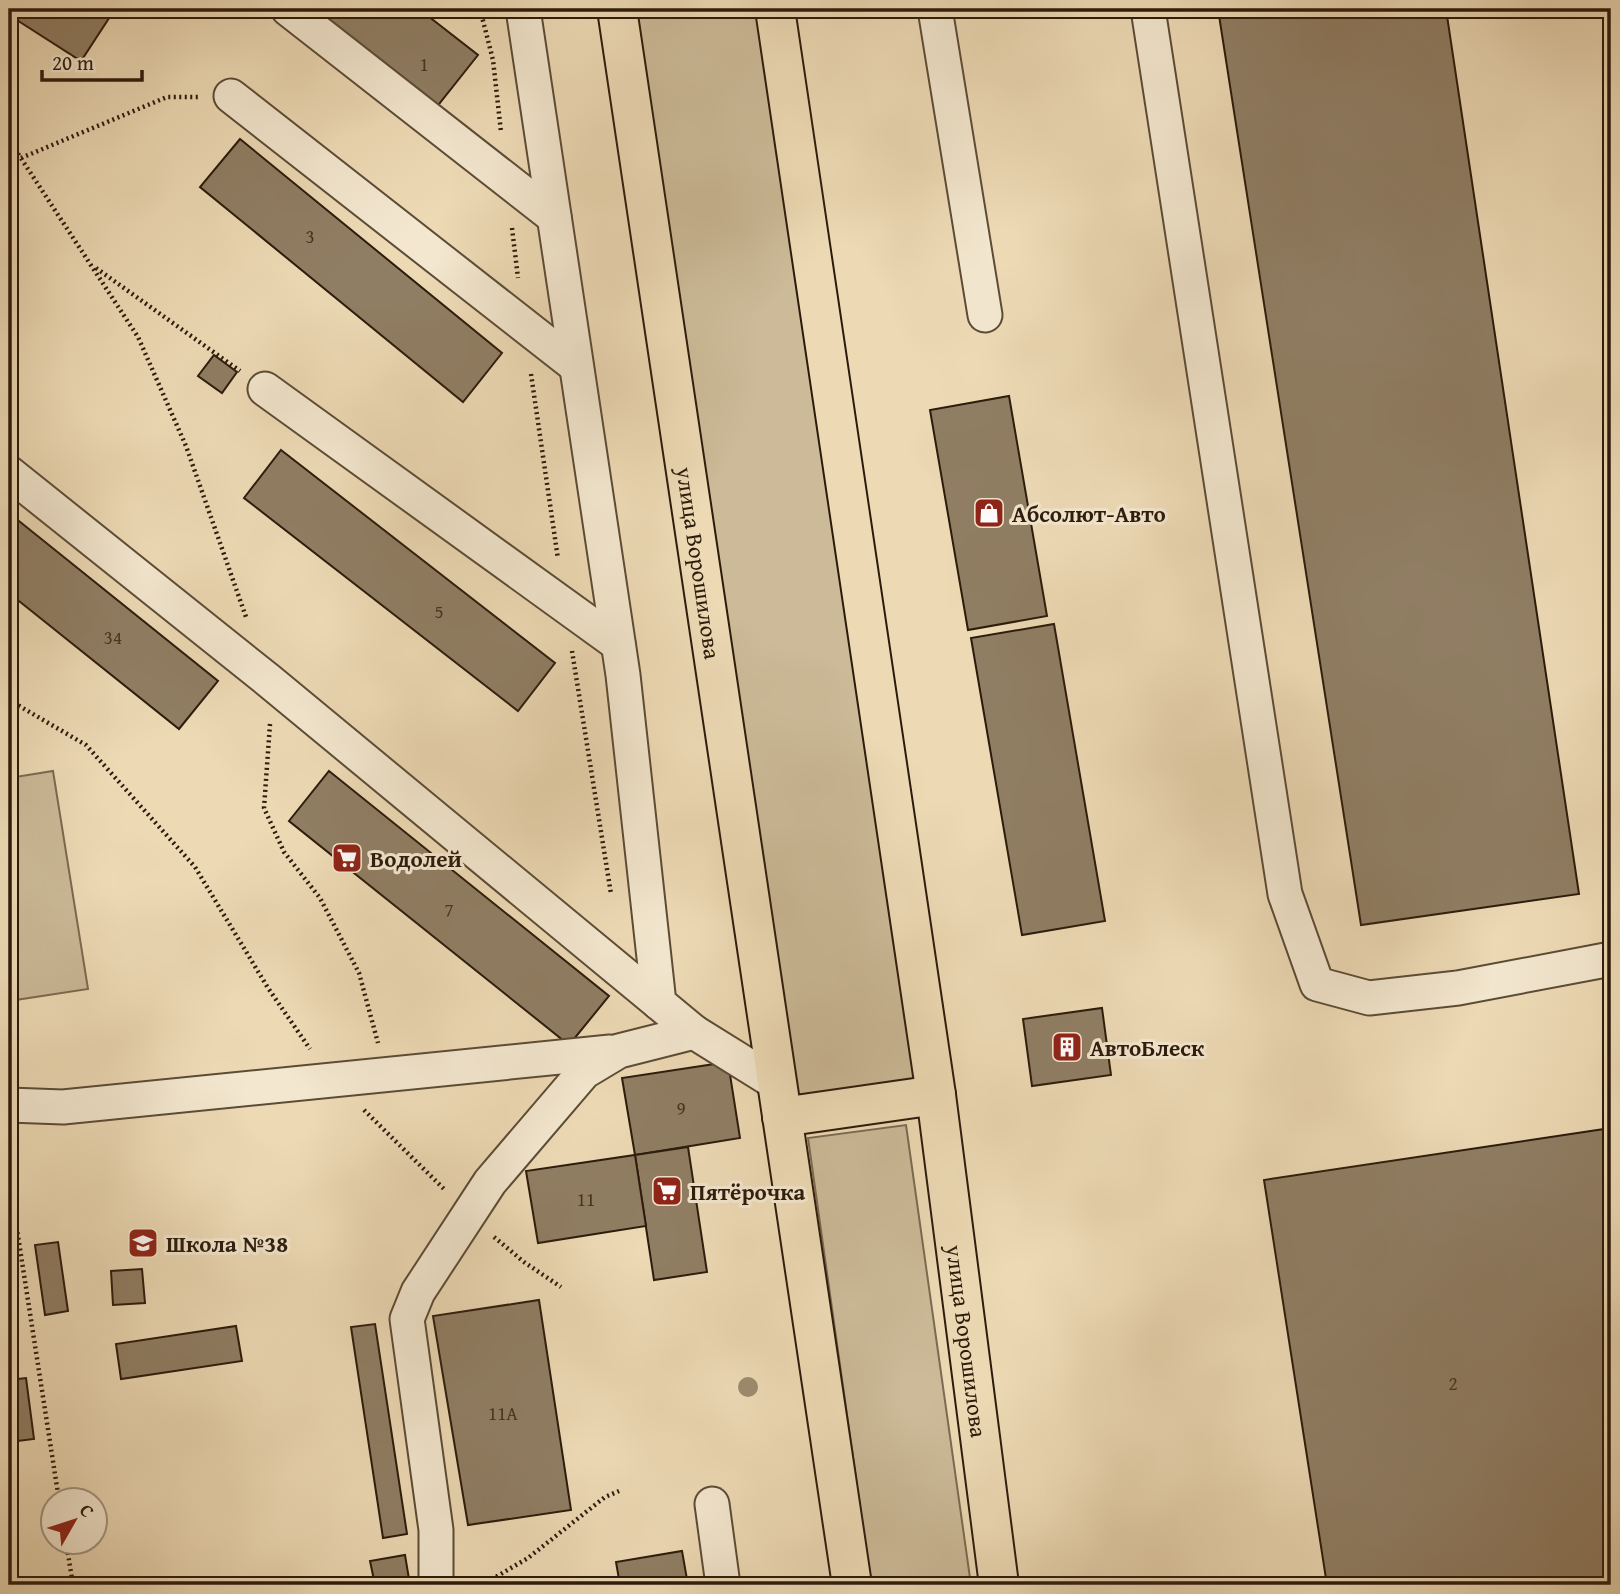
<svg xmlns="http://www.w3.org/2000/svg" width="1620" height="1594" viewBox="0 0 1620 1594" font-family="'Gentium Book Plus',serif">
  <rect width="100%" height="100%" fill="#eddab5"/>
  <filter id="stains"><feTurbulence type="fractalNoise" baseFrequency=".00286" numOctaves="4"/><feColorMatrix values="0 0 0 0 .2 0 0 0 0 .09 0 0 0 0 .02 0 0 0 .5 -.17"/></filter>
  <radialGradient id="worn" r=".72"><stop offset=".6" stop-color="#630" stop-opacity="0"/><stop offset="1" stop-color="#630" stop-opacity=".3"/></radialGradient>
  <g fill="#ccba98" stroke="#7c6a52" stroke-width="2">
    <path d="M617,9H775L936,1095L782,1117Z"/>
    <path d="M53,771L88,989L9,1001V778Z"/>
    <path d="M906,1125L971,1585H871L808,1138Z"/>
  </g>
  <g fill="#907e64" stroke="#2c1b0c" stroke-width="2">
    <path d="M9,9H108L113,12L81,61L9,15Z"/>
    <path d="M308,9H419L478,55L435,109Z"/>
    <path d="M1218,9H1446L1579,894L1361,925Z"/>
    <path d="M240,139L502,353L463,402L200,187Z"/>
    <path d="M214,355L237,372L222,393L198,376Z"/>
    <path d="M1009,396L1047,616L968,630L930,410Z"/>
    <path d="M281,450L555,663L518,711L244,498Z"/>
    <path d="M9,513L218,681L179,729L9,593Z"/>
    <path d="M1054,624L1105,921L1022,935L971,638Z"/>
    <path d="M329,771L609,996L569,1045L289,821Z"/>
    <path d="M1102,1008L1111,1075L1032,1086L1023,1019Z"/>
    <path d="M728,1062L740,1138L635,1155L622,1078Z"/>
    <path d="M1611,1128V1585H1327L1264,1180Z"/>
    <path d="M688,1147L707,1272L654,1280L635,1155Z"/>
    <path d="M635,1155L646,1226L538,1243L526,1171Z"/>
    <path d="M58,1242L68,1311L45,1315L35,1245Z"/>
    <path d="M142,1269L145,1303L113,1305L111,1271Z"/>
    <path d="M539,1300L571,1510L468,1525L433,1316Z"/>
    <path d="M375,1324L407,1534L383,1538L351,1327Z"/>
    <path d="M236,1326L242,1361L121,1379L116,1344Z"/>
    <path d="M26,1378L34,1439L9,1442V1380Z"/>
    <path d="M682,1551L688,1585H620L616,1562Z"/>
    <path d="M405,1555L410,1585H375L370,1561Z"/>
  </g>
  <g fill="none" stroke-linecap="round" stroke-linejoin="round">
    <g stroke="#5c4b36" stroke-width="37">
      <g id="minor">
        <path d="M288,9L554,217"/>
        <path d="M523,9L623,675L659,1003L694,1032L776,1083"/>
        <path d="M935,9L985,315"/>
        <path d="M1148,9L1285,894L1317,984L1369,998L1458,988L1611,959"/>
        <path d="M231,96L576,366"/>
        <path d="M265,389L618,644"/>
        <path d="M9,473L268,680L659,1003"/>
        <path d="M9,1105L63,1107L610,1052"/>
        <path d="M712,1504L723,1585"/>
        <path d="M436,1585V1530L407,1319L418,1292L490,1182L584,1072L619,1051L694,1032"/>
      </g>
    </g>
    <g stroke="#2c1b0c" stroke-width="42">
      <g id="major">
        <path id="s1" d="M617,9L852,1585"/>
        <path id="s2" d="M775,9L936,1095L999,1585"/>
        <path d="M782,1117L936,1095"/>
      </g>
    </g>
    <g stroke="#2c1b0c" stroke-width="4.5" stroke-dasharray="2 3.5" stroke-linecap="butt">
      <path d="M480,9L493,60L501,132"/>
      <path d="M9,140L138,337L186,446L246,617"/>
      <path d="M21,158L167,97H200"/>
      <path d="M512,228L518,278"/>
      <path d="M96,268L240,371"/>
      <path d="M531,374L558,559"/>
      <path d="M572,651L611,894"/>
      <path d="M9,700L86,745L195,867L268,988L310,1049"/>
      <path d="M270,724L264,808L284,852L320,898L359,973L378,1043"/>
      <path d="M364,1110L445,1190"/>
      <path d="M9,1178L59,1500"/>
      <path d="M494,1237L524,1262L561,1287"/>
      <path d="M66,1542L73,1585"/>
      <path d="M482,1585L528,1558L605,1497L619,1491"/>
    </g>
    <use href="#minor" stroke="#f3e7cf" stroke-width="33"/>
    <use href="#major" stroke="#eddab5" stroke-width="38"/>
  </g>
  <circle fill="#9d8b6f" cx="748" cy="1387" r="10"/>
  <defs>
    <g id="shop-square" transform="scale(1.575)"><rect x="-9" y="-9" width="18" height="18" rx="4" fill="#8f2418" stroke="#f3e7cf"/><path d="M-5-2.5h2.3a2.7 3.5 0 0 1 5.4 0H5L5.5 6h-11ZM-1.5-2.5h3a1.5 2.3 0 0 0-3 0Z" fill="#fff"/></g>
    <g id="supermarket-square" transform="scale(1.575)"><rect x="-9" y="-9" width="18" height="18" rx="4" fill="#8f2418" stroke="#f3e7cf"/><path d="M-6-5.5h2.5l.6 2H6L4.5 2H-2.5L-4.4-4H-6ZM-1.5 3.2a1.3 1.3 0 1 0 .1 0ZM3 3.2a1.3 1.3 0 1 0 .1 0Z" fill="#fff"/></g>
    <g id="building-square" transform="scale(1.575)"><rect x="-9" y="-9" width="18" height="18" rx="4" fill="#8f2418" stroke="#f3e7cf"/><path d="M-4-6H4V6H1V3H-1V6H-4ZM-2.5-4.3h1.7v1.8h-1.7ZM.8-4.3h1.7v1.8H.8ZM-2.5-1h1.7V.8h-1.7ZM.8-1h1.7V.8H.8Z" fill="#fff"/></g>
    <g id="school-square" transform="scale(1.575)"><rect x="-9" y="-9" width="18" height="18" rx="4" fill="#8f2418" stroke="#f3e7cf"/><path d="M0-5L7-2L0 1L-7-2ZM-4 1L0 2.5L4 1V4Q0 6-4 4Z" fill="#fff"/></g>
  </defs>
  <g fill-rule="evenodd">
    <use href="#shop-square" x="989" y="513"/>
    <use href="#supermarket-square" x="347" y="858"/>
    <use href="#building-square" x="1067" y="1047"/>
    <use href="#supermarket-square" x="667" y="1191"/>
    <use href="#school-square" x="143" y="1243"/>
  </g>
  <g text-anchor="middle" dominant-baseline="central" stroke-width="6" stroke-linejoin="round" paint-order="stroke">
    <g font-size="19" fill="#453422">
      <text x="424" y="64">1</text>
      <text x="310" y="236">3</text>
      <text x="439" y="611">5</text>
      <text x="113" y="637">34</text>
      <text x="449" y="909">7</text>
      <text x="681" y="1108">9</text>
      <text x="586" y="1199">11</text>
      <text x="1453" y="1383">2</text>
      <text x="503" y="1413">11А</text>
    </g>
    <g font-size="23" font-weight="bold" fill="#2c1b0c" stroke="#f3e7cf" text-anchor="start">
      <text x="1012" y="513">Абсолют-Авто</text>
      <text x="370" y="858">Водолей</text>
      <text x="1090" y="1047">АвтоБлеск</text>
      <text x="690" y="1191">Пятёрочка</text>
      <text x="166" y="1243">Школа №38</text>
    </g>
    <g font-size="23" fill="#2c1b0c" stroke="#f3e7cf">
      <text stroke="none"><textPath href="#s1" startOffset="560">улица Ворошилова</textPath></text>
      <text stroke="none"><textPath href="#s2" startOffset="1346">улица Ворошилова</textPath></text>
    </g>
  </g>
  <rect width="1620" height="1594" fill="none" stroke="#eddab5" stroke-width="35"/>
  <rect x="10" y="10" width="1599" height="1573" fill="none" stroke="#2c1b0c" stroke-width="3.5"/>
  <rect x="18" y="18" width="1585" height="1559" fill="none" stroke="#2c1b0c" stroke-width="2"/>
  <g transform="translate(74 1521) rotate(51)"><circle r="33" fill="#f3e7cf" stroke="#a39581" stroke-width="2"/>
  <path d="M0-5L12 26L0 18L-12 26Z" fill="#8f2418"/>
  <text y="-10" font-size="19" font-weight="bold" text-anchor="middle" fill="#2c1b0c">С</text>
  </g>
  <path d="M42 70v10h100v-10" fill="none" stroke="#2c1b0c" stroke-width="3.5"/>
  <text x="52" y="70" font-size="21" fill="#2c1b0c" stroke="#f3e7cf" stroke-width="5" paint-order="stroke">20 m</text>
  <rect width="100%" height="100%" filter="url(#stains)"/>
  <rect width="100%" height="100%" fill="url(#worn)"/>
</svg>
